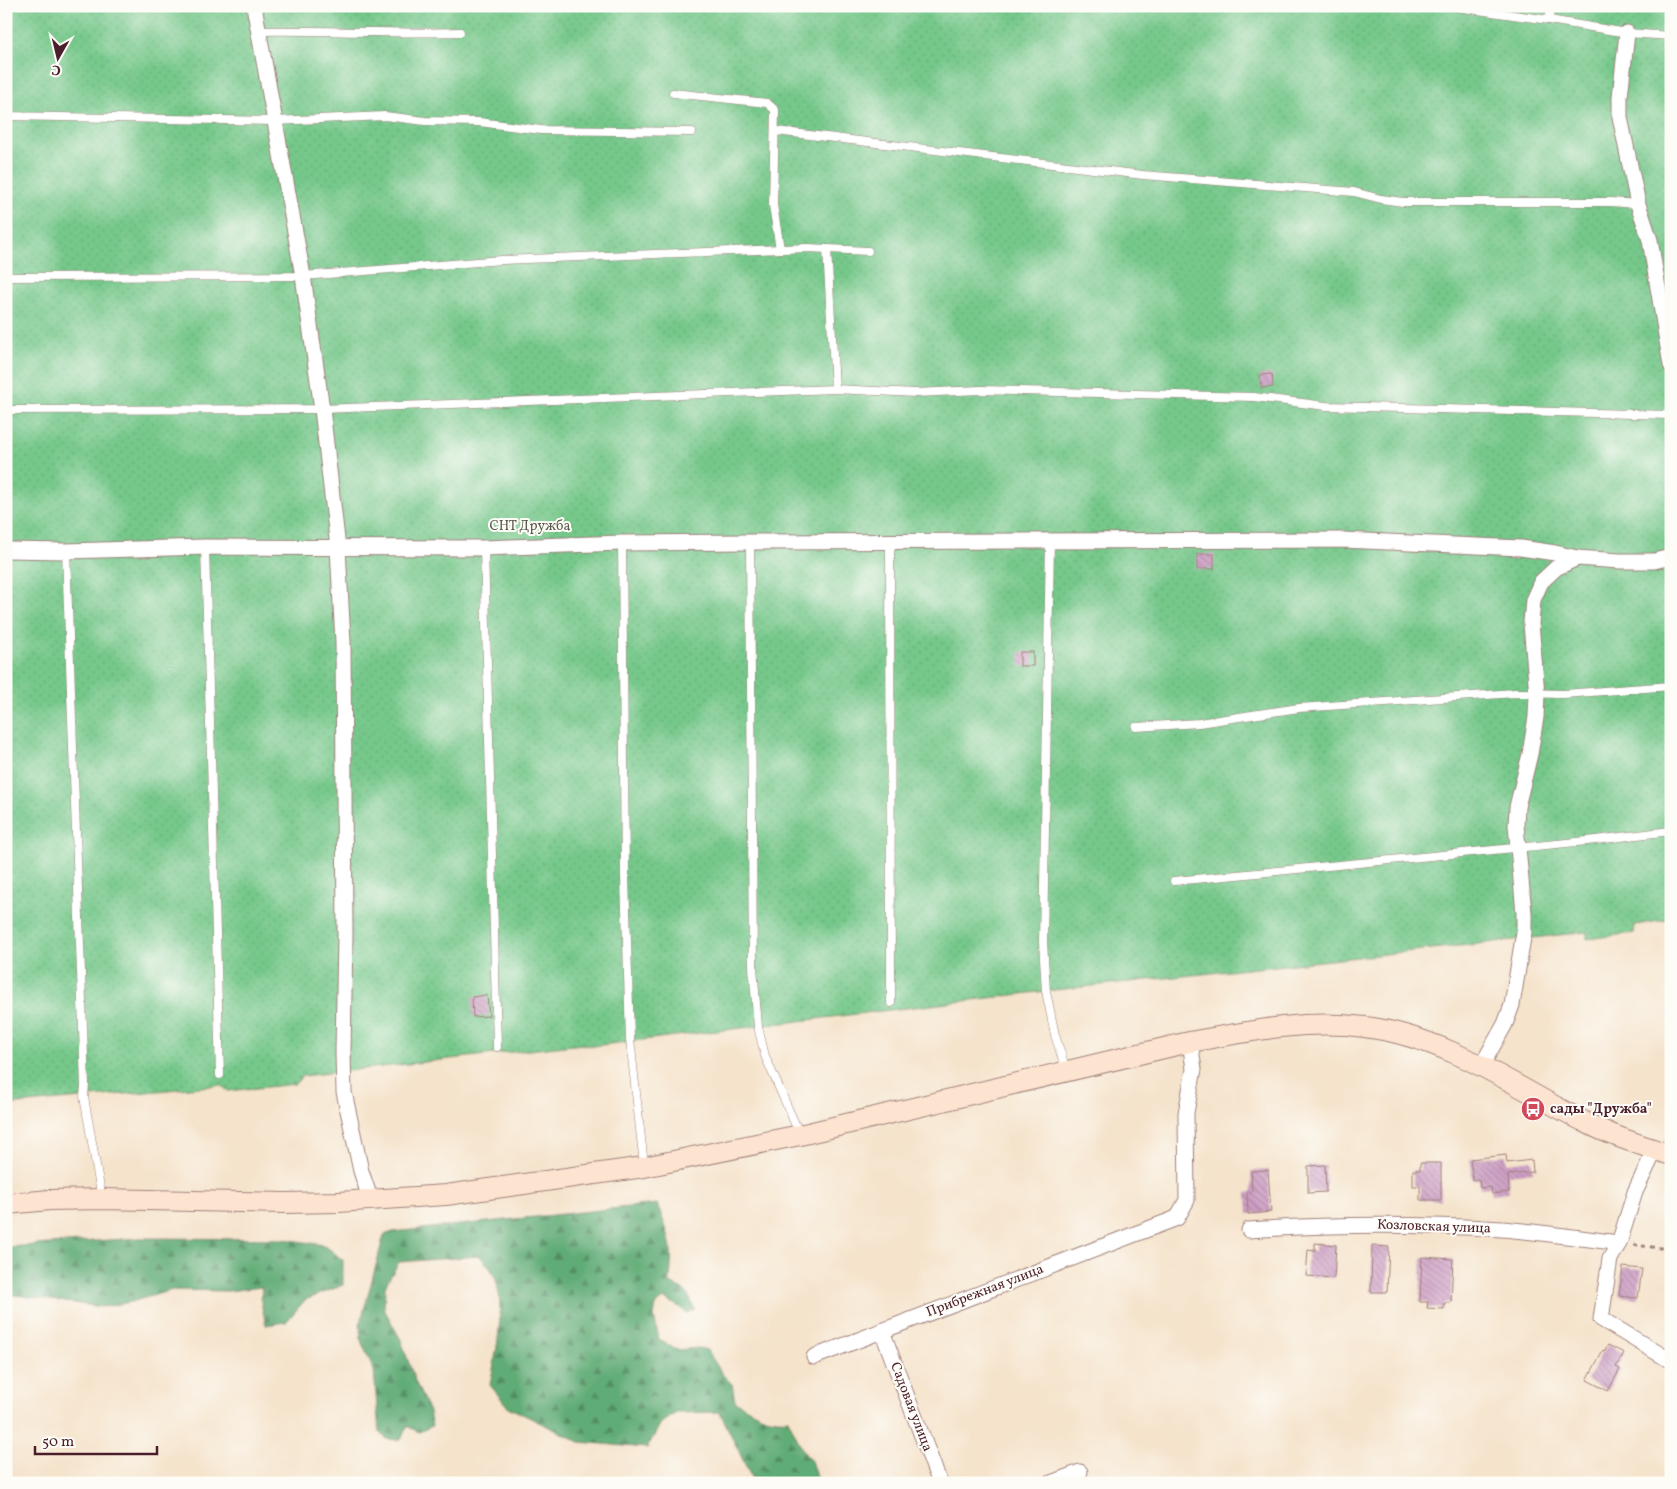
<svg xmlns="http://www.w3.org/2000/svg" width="1677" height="1489" viewBox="0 0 1677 1489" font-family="Vollkorn,serif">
  <defs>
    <pattern id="forest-firs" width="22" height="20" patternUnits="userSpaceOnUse" patternTransform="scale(1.25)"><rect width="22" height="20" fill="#60ac76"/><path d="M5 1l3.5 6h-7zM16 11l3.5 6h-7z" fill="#518b61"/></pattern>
    <pattern id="garden-dots" width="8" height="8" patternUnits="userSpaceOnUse" patternTransform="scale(1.25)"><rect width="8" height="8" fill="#75c88a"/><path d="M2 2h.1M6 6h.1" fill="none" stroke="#67ab77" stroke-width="1.8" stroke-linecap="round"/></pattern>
    <pattern id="building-back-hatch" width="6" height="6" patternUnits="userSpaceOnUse" patternTransform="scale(1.25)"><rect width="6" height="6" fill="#ce9fc5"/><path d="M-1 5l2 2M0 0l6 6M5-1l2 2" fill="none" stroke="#a981a0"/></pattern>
  </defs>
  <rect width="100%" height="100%" fill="#fdfcf7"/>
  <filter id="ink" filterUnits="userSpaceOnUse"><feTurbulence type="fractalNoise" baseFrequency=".02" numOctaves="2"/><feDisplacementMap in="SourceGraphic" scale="10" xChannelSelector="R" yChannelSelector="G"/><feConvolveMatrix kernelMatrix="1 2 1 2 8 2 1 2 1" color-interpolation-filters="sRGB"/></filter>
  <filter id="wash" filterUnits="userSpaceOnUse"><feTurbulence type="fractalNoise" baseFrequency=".0096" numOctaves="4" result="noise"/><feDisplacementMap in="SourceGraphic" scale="20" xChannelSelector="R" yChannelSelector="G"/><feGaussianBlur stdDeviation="1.12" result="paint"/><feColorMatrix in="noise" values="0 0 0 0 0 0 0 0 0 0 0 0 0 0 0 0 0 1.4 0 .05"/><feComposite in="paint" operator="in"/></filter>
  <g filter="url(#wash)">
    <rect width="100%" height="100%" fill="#f5e3cb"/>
    <g fill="url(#forest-firs)" stroke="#556650">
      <path d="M657,1204C669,1235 675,1249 669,1282L687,1293L695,1309L687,1313L675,1304L664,1299L656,1304L654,1316L659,1340L677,1350L699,1348L707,1350L723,1375L732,1384L735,1401C753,1412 767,1421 788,1419L803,1451L811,1461L816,1476L822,1483H754L720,1412L676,1413L661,1423L647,1448L580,1442L508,1407L490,1385C496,1353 508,1301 492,1271C489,1266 484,1261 480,1256L399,1262L385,1286L384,1309L401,1340L415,1381L429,1412L432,1426L419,1432L407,1426L401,1440L387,1439L379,1432L374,1370L361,1341L360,1325L384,1235L393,1232Z"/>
      <path d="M139,1238L284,1239L324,1245L343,1260V1285L305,1300L286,1322L266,1325L261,1302L262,1287L228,1291L172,1290L131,1302L102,1307L15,1295L6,1296V1247Z"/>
    </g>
    <path fill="url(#garden-dots)" stroke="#60745a" d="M6,6H1671V919L1635,925L1634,933L1587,939V932L1046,991L593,1046L582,1044L302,1076L295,1084L228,1091L221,1085L6,1105Z"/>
    <g id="blocks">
      <g fill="url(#building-back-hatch)">
        <path d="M1272,374L1273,387L1261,388L1260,375Z"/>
        <rect x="1197" y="554" width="17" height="15"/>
        <rect x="1020" y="652" width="13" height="14"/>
        <path d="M487,995L489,1016L473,1017L472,997Z"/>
        <path d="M1506,1155L1507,1163L1532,1160L1533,1172L1508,1175L1509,1192L1492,1194L1491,1187L1480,1188L1479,1179L1473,1180L1470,1159Z"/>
        <path d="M1420,1163H1441V1200H1420V1186H1413V1170H1420Z"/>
        <path d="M1325,1165L1326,1192L1308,1193V1166Z"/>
        <path d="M1268,1170L1271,1212L1248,1214L1247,1193L1252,1192L1251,1171Z"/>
        <path d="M1315,1243L1336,1245L1334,1278L1306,1276L1308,1250L1315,1251Z"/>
        <path d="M1372,1246L1389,1247L1387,1292H1371Z"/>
        <path d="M1422,1257L1453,1259L1451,1303H1444V1309L1427,1308L1428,1302H1420Z"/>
        <path d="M1623,1267L1642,1269L1638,1298L1619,1296Z"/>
        <path d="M1608,1345L1624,1353L1616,1367L1620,1369L1608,1391L1587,1380L1603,1350L1604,1351Z"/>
      </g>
    </g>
  </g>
  <g filter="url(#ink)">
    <use href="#blocks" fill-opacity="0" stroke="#a0817b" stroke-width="1"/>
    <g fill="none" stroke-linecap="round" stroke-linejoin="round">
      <g stroke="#a0817b" stroke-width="9">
        <g id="lane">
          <path d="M1450,6L1549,20L1627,33L1671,36"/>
          <path d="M1549,20L1551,6"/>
          <path d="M259,31C326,30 393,34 460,32"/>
          <path d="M673,93L767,103L775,110L773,205L780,249"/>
          <path d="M6,116L275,121L385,116L425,121L479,122L541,130L692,132"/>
          <path d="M776,131L1143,175L1354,192L1381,199L1403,202H1610L1638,204"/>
          <path d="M827,249L835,389"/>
          <path d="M6,277L303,276L502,260L808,248L868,251"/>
          <path d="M6,410L322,409L835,389L916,393L980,390L1254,397L1326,406L1671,415"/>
          <path d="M890,541L891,1003"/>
          <path d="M1050,541L1043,942L1046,991L1055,1035L1066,1070"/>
          <path d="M750,542L753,967L758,1027L765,1056L800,1135"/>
          <path d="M622,543L625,877L630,1039L644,1165"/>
          <path d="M205,547L220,1075"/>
          <path d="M484,548L497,1047"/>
          <path d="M66,551L85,1085L84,1097L102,1199"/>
          <path d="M1136,727L1199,723L1299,708L1515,693L1564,694L1671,686"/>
          <path d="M1174,881L1587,841L1671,831"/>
        </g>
      </g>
      <g stroke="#a0817b" stroke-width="17">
        <g id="street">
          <path d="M254,6L303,276L322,409L338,548L343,642L345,934L343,1053L344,1092L361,1171L371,1201"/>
          <path d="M1627,33L1620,97V117L1638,204L1650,240L1671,365"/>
          <path d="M6,550L66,551L205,547L484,548L622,543L750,542L1343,540L1521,548L1555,553L1577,558"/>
          <path d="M1482,1065L1505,1024L1512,1005L1524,932V913L1516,825L1517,807L1530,754L1536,717L1537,694L1531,623L1533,600L1541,582L1556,568L1577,558L1620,561H1654L1671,557"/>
          <path d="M1655,1150L1635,1192L1619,1243L1610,1259L1601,1319L1671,1361"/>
          <path d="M1249,1230C1333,1224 1418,1224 1502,1229C1541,1232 1580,1238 1619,1243"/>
          <path d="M882,1331L940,1483"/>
          <path d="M814,1357L1177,1218L1187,1200L1186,1113L1194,1069L1190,1042"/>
          <path d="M1051,1483L1080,1472"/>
        </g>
      </g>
      <g stroke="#a0817b" stroke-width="22">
        <path id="secondary" d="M6,1204L50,1200L102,1199L285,1203L338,1202L446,1195L644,1167L800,1135L1185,1043C1245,1032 1304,1019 1365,1027C1446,1037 1512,1085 1583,1121C1611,1136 1641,1145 1671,1155"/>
      </g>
      <path stroke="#a0817b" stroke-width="3" stroke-dasharray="4 4" stroke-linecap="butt" d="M1634,1245L1660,1248L1671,1247"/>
      <use href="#lane" stroke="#fff" stroke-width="8"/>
      <use href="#street" stroke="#fff" stroke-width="15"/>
      <use href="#secondary" stroke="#fde4d0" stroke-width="20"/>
    </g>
  </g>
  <defs>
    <g id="bus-disc" transform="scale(1.25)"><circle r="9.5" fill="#d1495b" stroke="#fdfcf7"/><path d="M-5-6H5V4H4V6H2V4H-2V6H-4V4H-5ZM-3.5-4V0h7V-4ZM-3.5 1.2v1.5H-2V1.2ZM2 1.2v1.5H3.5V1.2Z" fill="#fff"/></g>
  </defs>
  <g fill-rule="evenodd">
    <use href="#bus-disc" x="1533" y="1109"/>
  </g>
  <g text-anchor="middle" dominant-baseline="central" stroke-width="4" stroke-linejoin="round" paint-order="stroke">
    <g font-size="14" fill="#595a4c" stroke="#fdfcf7">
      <text x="530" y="526">СНТ Дружба</text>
    </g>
    <g font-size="14" font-weight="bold" fill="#4a1f2b" stroke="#fdfcf7" text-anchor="start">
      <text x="1550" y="1109">сады "Дружба"</text>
    </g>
    <g font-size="14" fill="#4a1f2b" stroke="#fdfcf7">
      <text transform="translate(1434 1227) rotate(2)">Козловская улица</text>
      <text transform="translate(985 1291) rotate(-21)">Прибрежная улица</text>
      <text transform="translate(911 1407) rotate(69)">Садовая улица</text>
    </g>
  </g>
  <rect width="1677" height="1489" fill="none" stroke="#fdfcf7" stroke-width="25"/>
  <g transform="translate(58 58) rotate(188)" stroke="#fdfcf7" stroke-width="4" paint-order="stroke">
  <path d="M0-4L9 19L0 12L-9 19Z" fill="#4a1f2b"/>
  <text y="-8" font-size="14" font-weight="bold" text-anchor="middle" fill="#4a1f2b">С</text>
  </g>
  <path d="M35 1446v8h122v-8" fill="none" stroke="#4a1f2b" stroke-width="2.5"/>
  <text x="42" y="1446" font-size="15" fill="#4a1f2b" stroke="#fdfcf7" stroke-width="4" paint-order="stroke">50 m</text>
</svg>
